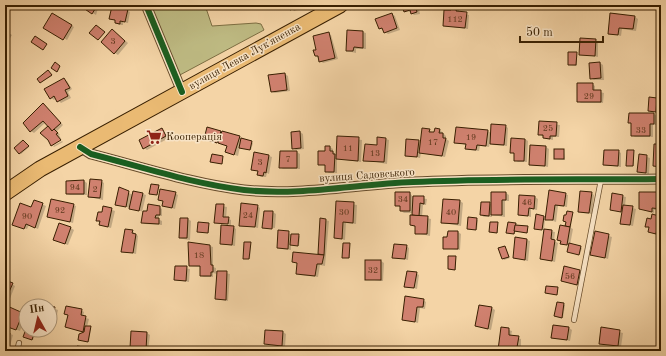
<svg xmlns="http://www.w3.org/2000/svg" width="666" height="356" viewBox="0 0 666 356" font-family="'Old Standard TT',serif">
  <rect width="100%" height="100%" fill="#f4d4a6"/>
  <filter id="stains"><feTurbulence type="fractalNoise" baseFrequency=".005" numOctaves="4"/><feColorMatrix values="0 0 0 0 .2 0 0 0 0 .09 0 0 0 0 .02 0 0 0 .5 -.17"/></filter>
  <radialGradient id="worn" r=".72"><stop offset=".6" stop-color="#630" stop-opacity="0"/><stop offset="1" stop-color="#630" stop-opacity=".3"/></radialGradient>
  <path fill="#bfbc84" stroke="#7c6e42" d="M149,5H205L212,26L256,23L261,24L264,30L178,76Z"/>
  <g fill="#0003">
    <path d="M80,5H99L96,15Z"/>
    <path d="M289,5H305L306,7L294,11Z"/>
    <path d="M403,5H423V8L419,9L420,14L414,15L411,12L404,11Z"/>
    <path d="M475,5H488V9H478L475,7Z"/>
    <path d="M456,8L459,10V12L469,15L468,29L444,26L452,12Z"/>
    <path d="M127,10L130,12L128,23L123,22V25H119L116,23V21L111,18Z"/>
    <path d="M53,14L74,27L67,40L45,27Z"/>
    <path d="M392,14L395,16L400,30L388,34L380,28Z"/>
    <path d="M635,17L638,19L636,31L622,29L621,36L609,33Z"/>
    <path d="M5,31L12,35L7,43L5,42Z"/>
    <path d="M115,32L128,43L118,55L115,53Z"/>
    <path d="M363,32L366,33V49H356V53L347,51Z"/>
    <path d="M328,33L331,35L338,59L323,63L316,56Z"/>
    <path d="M595,40L598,42V57L580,54Z"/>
    <path d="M577,53V66L569,65Z"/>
    <path d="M600,63L603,65L604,80H594L591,78Z"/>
    <path d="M49,72L52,76L41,82L38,79Z"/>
    <path d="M285,74L288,76L290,91L275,93L272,92Z"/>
    <path d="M64,79L67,81L72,89L68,92L71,98L61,103L56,98L54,100L51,98Z"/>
    <path d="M592,84L595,86V91L604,93L603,103H581L578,101Z"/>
    <path d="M650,98L658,99L657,112L650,111Z"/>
    <path d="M43,104L63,125L57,131L60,135H59L61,139L52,146L49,126L46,122L34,133L31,131Z"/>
    <path d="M660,110H661V120L659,119Z"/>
    <path d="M654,114L657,116V125H653V137H635L632,135V124L629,122Z"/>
    <path d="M540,122L560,125L559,137H553V140L547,139L539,134Z"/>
    <path d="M505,126L508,128L507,146L494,145L490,143L489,147L480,146L479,151L469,150L466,148V145L455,142L488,131L491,133Z"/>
    <path d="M162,129L169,138L147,150L144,148Z"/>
    <path d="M429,130L435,134L440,130L446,136V139L449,141L445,157L421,153L420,158L406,155L419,141L421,142Z"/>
    <path d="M220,132L240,137L253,143L251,150L240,147L238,156L226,152L228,146L205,138Z"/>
    <path d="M300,132L303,134L304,149L296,150L293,148Z"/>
    <path d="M338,137L362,140L361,162L337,159V173H329L326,171V166L319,164L330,147L333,149V152L337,155Z"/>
    <path d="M386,139L389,140L387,164L365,160Z"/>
    <path d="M525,139L528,141L527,162H518L515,160L514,154L511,152Z"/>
    <path d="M62,141L63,142L54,147L53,146Z"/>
    <path d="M25,142L29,147L21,154L15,148Z"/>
    <path d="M546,147L549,149L548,167L530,164Z"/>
    <path d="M564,150L565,160L555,159Z"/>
    <path d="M618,151L621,153V167L604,165Z"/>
    <path d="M634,151V166H628L627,165Z"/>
    <path d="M297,152L300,154V169H283L280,167Z"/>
    <path d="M640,155L650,158L649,174L638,172Z"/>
    <path d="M269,156L272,157L269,174L267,173L266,177H261L258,175L259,172L252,169Z"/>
    <path d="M84,181L87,183V195H70L67,194Z"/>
    <path d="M101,181L104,183L103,200L89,197Z"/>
    <path d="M119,188L133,195L143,194L146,195L142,212H148L159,207L162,209V216H159L158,219L162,221V225L145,224L142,222L144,212L116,204Z"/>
    <path d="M550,191L568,195L567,207L558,206L556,222L545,218L544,230L555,232L554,241L558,243L555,262L541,259L545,230L536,229L544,216L546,218Z"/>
    <path d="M175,193L178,195L175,209L163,205L164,202L159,199Z"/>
    <path d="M396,193H410L413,197L427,199L426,205H423L422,217L431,219L430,236L416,233V227L411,225L412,213H404L401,211V207L396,205Z"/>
    <path d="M506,193L509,195V201H505V217L492,215V217H484L481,215L489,203L492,205Z"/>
    <path d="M591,193L594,195L592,214L582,213L579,211Z"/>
    <path d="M661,193V210H654V213L640,209Z"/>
    <path d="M613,194L626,197L625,206L636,209L633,226L622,224L623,212L611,209Z"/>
    <path d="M535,197L538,199L537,210L531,209V217L519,214Z"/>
    <path d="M34,201L46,206L38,229L29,225L27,229L15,225L32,208Z"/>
    <path d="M460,201L463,203L461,226L443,223Z"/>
    <path d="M337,202L357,205L356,224L346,223L345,240L335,238Z"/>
    <path d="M73,205L76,206L73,223L48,216Z"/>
    <path d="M216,205L227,207L226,218L231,220V225L215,222Z"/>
    <path d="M257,206L260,208L258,228L240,225Z"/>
    <path d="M104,207L115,211L111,228L103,226L97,220L103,213Z"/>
    <path d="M273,212L276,214L275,228L265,227Z"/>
    <path d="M572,213L571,228L573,229L570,245L582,248L580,254L570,252V246L561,244L562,241L558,240Z"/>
    <path d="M659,217L661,218L659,235L652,233L649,232L650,229L646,226Z"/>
    <path d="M469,218L478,220L477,230L469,229Z"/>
    <path d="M188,219L191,221L190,240L183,239L180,238Z"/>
    <path d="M321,219L329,221L325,266L320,265L318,277L300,275L297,273L298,264L293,262L318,255Z"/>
    <path d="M498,223V233L491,232Z"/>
    <path d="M509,223L527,227L528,233L515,231V234L508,233Z"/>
    <path d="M209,224V233L200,232Z"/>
    <path d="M233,227L236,229L235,246L221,244Z"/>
    <path d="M71,228L74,230L68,245L54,240Z"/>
    <path d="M132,231L138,236L136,254L122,251Z"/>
    <path d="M288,232L291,235L300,236L299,246L291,244V250L281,249L278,248Z"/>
    <path d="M458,232L461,234L460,250L444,248L448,238Z"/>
    <path d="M596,232L612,237L608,259L592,254Z"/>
    <path d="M527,240L530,241L528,261L514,258Z"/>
    <path d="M251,243L250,259H245Z"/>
    <path d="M349,244L350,258H344Z"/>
    <path d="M210,246L213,247V267L216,268V271L230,274L228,301L216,299L217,274L213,273V277H204L201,276V267L190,266Z"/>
    <path d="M406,246L409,248L408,260L393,257Z"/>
    <path d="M505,247L510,258L504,260L499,249Z"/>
    <path d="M456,257V270H450L449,269Z"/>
    <path d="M381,261L384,263L383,281L366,279Z"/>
    <path d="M176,267L190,269L189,282L175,280Z"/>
    <path d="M580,271L583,272L580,286L562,281Z"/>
    <path d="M416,273L419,275L417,289L405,286Z"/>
    <path d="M5,281L15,286L9,301L5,300Z"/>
    <path d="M423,300L426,302L425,309L420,308L418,323L403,319Z"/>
    <path d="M557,303L565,305L563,318L557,317Z"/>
    <path d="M6,307L26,315L20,331L5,325Z"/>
    <path d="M50,307L58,310L56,319L50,318Z"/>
    <path d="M492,308L495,310L491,330L476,326Z"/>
    <path d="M81,310L84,312L83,317L89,319L87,327L91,328L89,342L79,340L85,332L66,327L68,315L65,314Z"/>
    <path d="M502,328L512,331L511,336L521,339V351L499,349Z"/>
    <path d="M569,328L572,330L570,341L552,337Z"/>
    <path d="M602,328L623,333L621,347L600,343Z"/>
    <path d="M27,330H36L33,340L26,337Z"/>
    <path d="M5,332L13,335L10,346L5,345Z"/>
    <path d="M283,332L286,334L285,347L265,343Z"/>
    <path d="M147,333L150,335L148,351L131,348Z"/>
  </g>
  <g fill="#d0816f" stroke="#381f01">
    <path d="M79,5H95L93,8L95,9L92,14Z"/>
    <path d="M288,5H304L290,10Z"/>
    <path d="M402,5H420L421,7L416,8L417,12L411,14L410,10L404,12Z"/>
    <rect x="474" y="5" width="11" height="3"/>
    <path d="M112,6L128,9L125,22L120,21V24L115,23V20L109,19Z"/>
    <path d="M451,7H457L456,11L467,12L465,28L443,26L444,10H451Z"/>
    <path d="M52,13L72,25L63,40L43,28Z"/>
    <path d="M392,13L397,28L384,33L382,28L379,29L375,19Z"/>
    <path d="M610,13L635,16L633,29L619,28L618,35L608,34Z"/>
    <path d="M96,25L105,32L98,40L89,33Z"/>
    <path d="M112,29L125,41L114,54L101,42Z"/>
    <path d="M347,30L363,31V48L354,47L353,51H346Z"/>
    <path d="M329,32L335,58L319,62L318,56H315L313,50H316L313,36Z"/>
    <path d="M35,36L47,44L43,50L31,42Z"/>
    <path d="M580,38L596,39L595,56L579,55Z"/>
    <path d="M568,52H577L576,65H568Z"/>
    <path d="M55,62L60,66L57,72L51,68Z"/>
    <path d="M600,62L601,78L590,79L589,63Z"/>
    <path d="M48,70L52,75L40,83L37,79Z"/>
    <path d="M285,73L287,90L271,92L268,75Z"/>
    <path d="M64,78L70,88L65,90L68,96L57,102L54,96L50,99L44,89Z"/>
    <path d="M577,83H593V90H601V102H577Z"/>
    <path d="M649,97L657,98L656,112L648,111Z"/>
    <path d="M43,103L61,123L52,131L43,121L30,132L23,123Z"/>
    <path d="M629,113H654V124H650V136H631V123H628Z"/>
    <path d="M539,121L557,122L556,136H550V139L543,138V135H538Z"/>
    <path d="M491,124L506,125L504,145L490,144Z"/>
    <path d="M48,126L52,131L54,129L58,133L56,134L61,140L51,146L48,140L40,133Z"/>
    <path d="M207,127L221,131L217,143L204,139Z"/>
    <path d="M456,127L488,130L486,146L477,145L476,150L465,149L466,144L454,143Z"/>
    <path d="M162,128L166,136L143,149L139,140Z"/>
    <path d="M422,128L430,129L429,132H434L435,128L440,129L439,133H443V138H446L442,156L419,153Z"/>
    <path d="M222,131L240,136L234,155L225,152L227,146L218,143Z"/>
    <path d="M300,131L301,148L292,149L291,132Z"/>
    <path d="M337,136L359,137L358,161L336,159Z"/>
    <path d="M377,137L386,138L384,162L363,161L365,144L377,145Z"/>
    <path d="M241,138L252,141L250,150L239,148Z"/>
    <path d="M511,138L525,139L524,161H514V153H510Z"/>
    <path d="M406,139L419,140L417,157L405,156Z"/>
    <path d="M23,140L29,146L19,154L14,148Z"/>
    <path d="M654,144H661V167L653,166Z"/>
    <path d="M530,145L546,146L545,166L529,165Z"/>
    <path d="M325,146H330V151H333V154H335L334,172H325V165H318V151H325Z"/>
    <rect x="554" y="149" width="10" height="10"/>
    <path d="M604,150H619L618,166L603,165Z"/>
    <path d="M627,150H634L633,166H626Z"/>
    <path d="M280,151H297V168H279Z"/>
    <path d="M254,152L269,155L266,173L264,172L263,176L257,175L258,171L251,170Z"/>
    <path d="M212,154L223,156L222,164L210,162Z"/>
    <path d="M639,154L647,155L646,173L637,172Z"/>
    <path d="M90,179L102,180L100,198L88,197Z"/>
    <path d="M84,180V194H66V181Z"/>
    <path d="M151,184L159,185L157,195L149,194Z"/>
    <path d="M119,187L129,191L126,207L115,205Z"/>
    <path d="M160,189L176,192L172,208L162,206L163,201L158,200Z"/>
    <path d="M549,190L566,193L564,206L555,205L553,220H545Z"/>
    <path d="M133,191L143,193L139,211L129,209Z"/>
    <path d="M580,191L592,192L589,213L578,212Z"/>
    <path d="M395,192H410V211H400V206H395Z"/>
    <path d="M491,192H506V200H502V215H491Z"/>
    <path d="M639,192H661V209L652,208V212L639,209Z"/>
    <path d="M612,193L623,195L621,212L610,210Z"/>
    <path d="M519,195L535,196L534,209L529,208L528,216L518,215Z"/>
    <path d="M413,196H424V204L420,203L419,216L412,215Z"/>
    <path d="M51,199L74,204L70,222L47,217Z"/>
    <path d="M443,199L460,200L458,224L441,223Z"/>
    <path d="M34,200L43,203L35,228L26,224L24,229L12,225L20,203L31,207Z"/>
    <path d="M336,201L354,202L353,223L343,222L342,239L334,238Z"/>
    <path d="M481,202H490L489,216L480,215Z"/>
    <path d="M241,203L258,205L255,227L239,226Z"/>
    <path d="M148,204L160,206V215H156L155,218H159V224L141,223L143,211H147Z"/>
    <path d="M216,204H224L223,217H229L228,224L214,223Z"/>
    <path d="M623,205L633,206L630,225L620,224Z"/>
    <path d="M103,206L112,208L108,227L99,225L100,221H96L98,212H102Z"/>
    <path d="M264,211H273L272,229L262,228Z"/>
    <path d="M567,211L573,212L570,227L565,226L566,222L563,221L564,215H566Z"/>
    <path d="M536,214L544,216L542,230L534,229Z"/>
    <path d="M652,214L659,216L656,234L648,232L649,227H645L647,218L651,219Z"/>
    <path d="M410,215L428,216L427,234H415V226L410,225Z"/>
    <path d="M468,217L477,218L476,230L467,229Z"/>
    <path d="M180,218H188L187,238H179Z"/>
    <path d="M320,218L326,219L324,255L318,254Z"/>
    <path d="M198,222L209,223L208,233L197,232Z"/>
    <path d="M490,222H498L497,233L489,232Z"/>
    <path d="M508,222L516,223L514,234L506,233Z"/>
    <path d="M59,223L71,227L65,244L53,240Z"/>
    <path d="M221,225L234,226L232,245L220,244Z"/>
    <path d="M515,225L528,226L527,233L514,231Z"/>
    <path d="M560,225L570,227L567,245L560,244L561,241L557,240Z"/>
    <path d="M125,229L133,230L132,233L136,234L133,253L121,252Z"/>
    <path d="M544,229L552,230L551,239L555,240L552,261L540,259Z"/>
    <path d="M278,230L289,231L288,249L277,248Z"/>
    <path d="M448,231H458V249H443V237H447Z"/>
    <path d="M595,231L609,234L605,258L590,255Z"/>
    <path d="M291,234H299L298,246L290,245Z"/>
    <path d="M515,237L527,239L525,260L513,258Z"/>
    <path d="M188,242L210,245L211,265H213V272H211V276H200V266H189Z"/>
    <path d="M244,242H251L249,259H243Z"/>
    <path d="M343,243H350L349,258H342Z"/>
    <path d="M569,243L581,246L579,255L567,252Z"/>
    <path d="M394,244L407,245L405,259L392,258Z"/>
    <path d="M505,246L509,257L502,259L498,248Z"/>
    <path d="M293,252L324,255L322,264H317L315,276L296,274L297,263L292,262Z"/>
    <path d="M448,256H456L455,270L448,269Z"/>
    <rect x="365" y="260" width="16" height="20"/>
    <path d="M175,266H187L186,281L174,280Z"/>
    <path d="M564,266L580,270L577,285L561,281Z"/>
    <path d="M217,271H227L226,300L215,299Z"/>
    <path d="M407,271L417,272L414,288L404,287Z"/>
    <path d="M5,280L13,283L5,301Z"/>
    <path d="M546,286L558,287L557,295L545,293Z"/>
    <path d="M405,296L424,299L423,307H417L415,322L402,320Z"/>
    <path d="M35,302L55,307L53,318H50V306H34Z"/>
    <path d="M557,302L564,303L562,318L554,316Z"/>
    <path d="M5,305L23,313L16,330L5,326Z"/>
    <path d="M479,305L492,307L488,329L475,326Z"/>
    <path d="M66,306L82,309L81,315L86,316L83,332L65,327L68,315L64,314Z"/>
    <path d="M553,325L569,327L567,340L551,338Z"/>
    <path d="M85,326H91L88,342L78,340L79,334L84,332Z"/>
    <path d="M501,327L509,328V335L519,336L517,347H519V351L498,350Z"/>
    <path d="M601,327L620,330L618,346L599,344Z"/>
    <path d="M26,329L35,330L32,340L23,337Z"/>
    <path d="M265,330L283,331L282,346L264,344Z"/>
    <path d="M5,331L10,333L7,345L5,344Z"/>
    <path d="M131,331L147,332L146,350L130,348Z"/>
    <path d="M660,332L661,333V351H656Z"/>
    <path d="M77,346L84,347V351H76Z"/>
    <path d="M89,347L101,349V351H88Z"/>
  </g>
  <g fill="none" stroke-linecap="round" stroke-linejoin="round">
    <g stroke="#674c2a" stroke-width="6">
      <g id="lane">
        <path d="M574,320L601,180"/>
        <path d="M17,351L19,343"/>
      </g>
    </g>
    <g stroke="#674c2a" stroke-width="11">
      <g id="street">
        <path d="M146,5L182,92"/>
        <path d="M80,147L91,154C142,167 193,184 244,190C300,196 357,184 413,182C496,178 579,180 661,179"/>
      </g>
    </g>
    <g stroke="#381f01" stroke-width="17">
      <path id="primary" d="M5,193L40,169L340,5"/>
    </g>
    <use href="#lane" stroke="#f8e3c5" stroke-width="4.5"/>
    <use href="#street" stroke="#f8e3c5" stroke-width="9"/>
    <use href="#primary" stroke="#eaba73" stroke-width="15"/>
    <g stroke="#f8e3c5" stroke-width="8">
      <g id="cycleway">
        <path d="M146,5L182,92"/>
        <path d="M80,147L91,154C142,167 193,184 244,190C300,196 357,184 413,182C496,178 579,180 661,179"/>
      </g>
    </g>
    <use href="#cycleway" stroke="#1b5e20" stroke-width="6"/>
  </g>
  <defs>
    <g id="supermarket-bare" transform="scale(1.2)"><path d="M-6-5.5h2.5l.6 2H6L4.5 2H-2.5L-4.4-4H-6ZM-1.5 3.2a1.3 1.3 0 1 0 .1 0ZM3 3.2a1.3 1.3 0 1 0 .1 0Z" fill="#8f2418" stroke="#f8e3c5" stroke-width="2.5" paint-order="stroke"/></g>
  </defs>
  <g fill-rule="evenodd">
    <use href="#supermarket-bare" x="154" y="137"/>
  </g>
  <g text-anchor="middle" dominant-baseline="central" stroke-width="3" stroke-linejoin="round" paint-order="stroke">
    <g font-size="9" fill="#5e381c">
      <text x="455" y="19">112</text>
      <text x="113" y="41">3</text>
      <text x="589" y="96">29</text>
      <text x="548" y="128">25</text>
      <text x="641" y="130">33</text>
      <text x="471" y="137">19</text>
      <text x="433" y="142">17</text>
      <text x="348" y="148">11</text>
      <text x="375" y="153">13</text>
      <text x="288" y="159">7</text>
      <text x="260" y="162">3</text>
      <text x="75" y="187">94</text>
      <text x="95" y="189">2</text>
      <text x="403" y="199">34</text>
      <text x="527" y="202">46</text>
      <text x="60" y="210">92</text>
      <text x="344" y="212">30</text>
      <text x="451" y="212">40</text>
      <text x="248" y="215">24</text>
      <text x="27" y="216">90</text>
      <text x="199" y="255">18</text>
      <text x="373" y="270">32</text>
      <text x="570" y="276">56</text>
    </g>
    <g font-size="11" fill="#381f01" stroke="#f8e3c5">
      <text transform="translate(245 57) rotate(-29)">вулиця Левка Лукʼяненка</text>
      <text transform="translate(367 176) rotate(-4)">вулиця Садовського</text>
    </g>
    <g font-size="11" fill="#381f01" stroke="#f8e3c5" text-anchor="start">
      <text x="166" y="137">Кооперація</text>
    </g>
  </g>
  <rect width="666" height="356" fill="none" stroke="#f4d4a6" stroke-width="20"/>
  <rect x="6" y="6" width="654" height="344" fill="none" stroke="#381f01" stroke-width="2"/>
  <rect x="10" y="10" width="646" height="336" fill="none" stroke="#381f01"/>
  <g transform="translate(38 318) rotate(352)"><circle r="19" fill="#f8e3c5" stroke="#ab9577"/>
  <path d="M0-3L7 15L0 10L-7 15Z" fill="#8f2418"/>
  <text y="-6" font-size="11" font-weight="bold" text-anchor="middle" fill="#381f01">Пн</text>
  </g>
  <path d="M520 36v6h83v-6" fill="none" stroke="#381f01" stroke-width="2"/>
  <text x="526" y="36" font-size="12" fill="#381f01" stroke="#f8e3c5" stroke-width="3" paint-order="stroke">50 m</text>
  <rect width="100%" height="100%" filter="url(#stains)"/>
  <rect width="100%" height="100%" fill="url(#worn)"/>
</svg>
